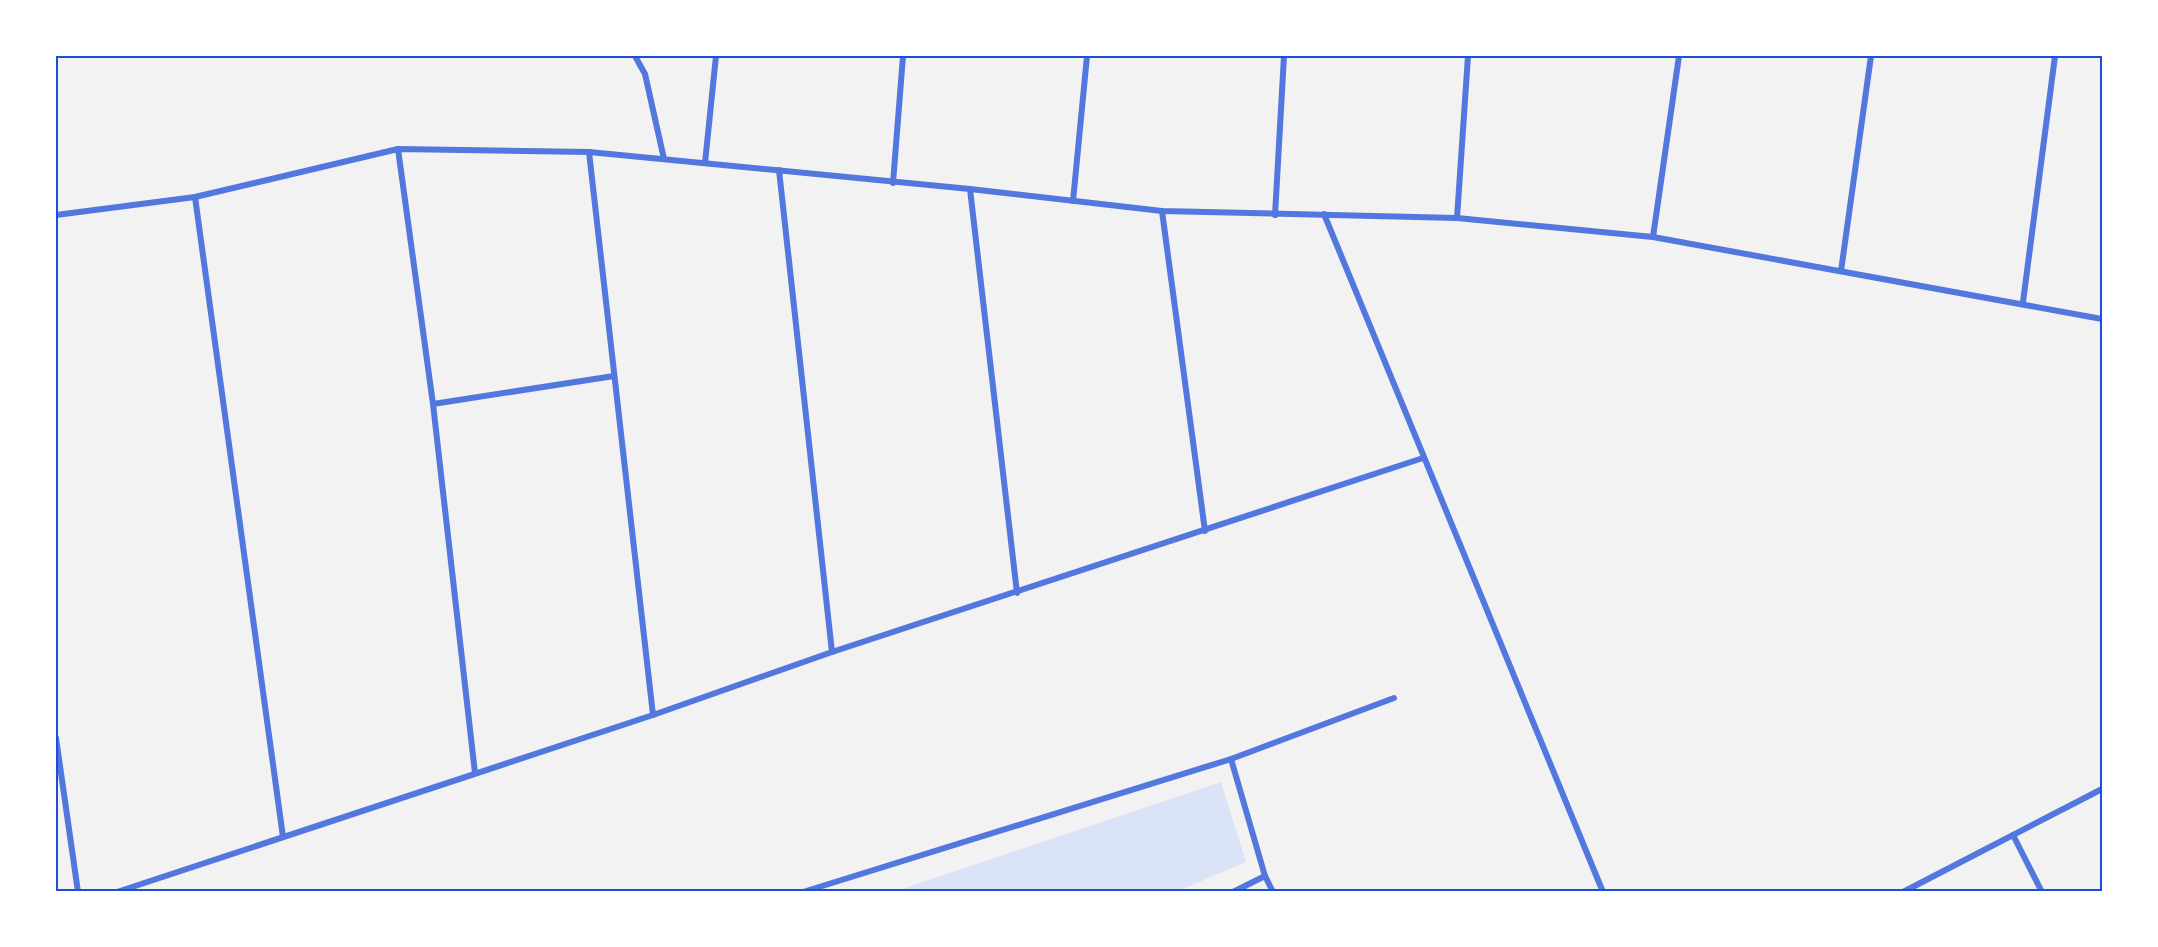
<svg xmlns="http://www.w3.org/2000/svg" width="2158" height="947" viewBox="0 0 2158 947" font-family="Arial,sans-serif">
  <rect width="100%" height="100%" fill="#f2f2f2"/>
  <path fill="#dbe4f7" d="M1221,782L1246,862L1178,891H896Z"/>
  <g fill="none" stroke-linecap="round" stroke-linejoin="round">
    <g stroke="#5277de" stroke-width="6">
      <path d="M635,56L645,74L664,159"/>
      <path d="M398,149L433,404L475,773"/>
      <path d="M589,152L653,715"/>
      <path d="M705,163L716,56"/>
      <path d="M779,170L832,652"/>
      <path d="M893,183L903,56"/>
      <path d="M970,189L1017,593"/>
      <path d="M195,197L283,837"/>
      <path d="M1073,201L1087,56"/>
      <path d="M1162,211L1205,531"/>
      <path d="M1324,214L1603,892"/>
      <path d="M56,215L195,197L398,149L589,152L970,189L1162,211L1457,218L1653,237L2102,319"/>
      <path d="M1275,215L1284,56"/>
      <path d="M1457,218L1468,56"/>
      <path d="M1653,237L1679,56"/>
      <path d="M1841,271L1871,56"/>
      <path d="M2023,302L2055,56"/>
      <path d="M433,404L614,376"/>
      <path d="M56,738L78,892"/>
      <path d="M1231,759L1265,876L1273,892"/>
      <path d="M2013,835L2042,892"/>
      <path d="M117,892L653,715L832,652L1423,458"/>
      <path d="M803,892L1231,759L1394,698"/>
      <path d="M1233,892L1265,876"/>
      <path d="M1903,892L2102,789"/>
    </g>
  </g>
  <rect width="2158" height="947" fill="none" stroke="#ffffff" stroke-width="114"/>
  <rect x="57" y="57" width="2044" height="833" fill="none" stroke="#1d4ed8" stroke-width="2"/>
</svg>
